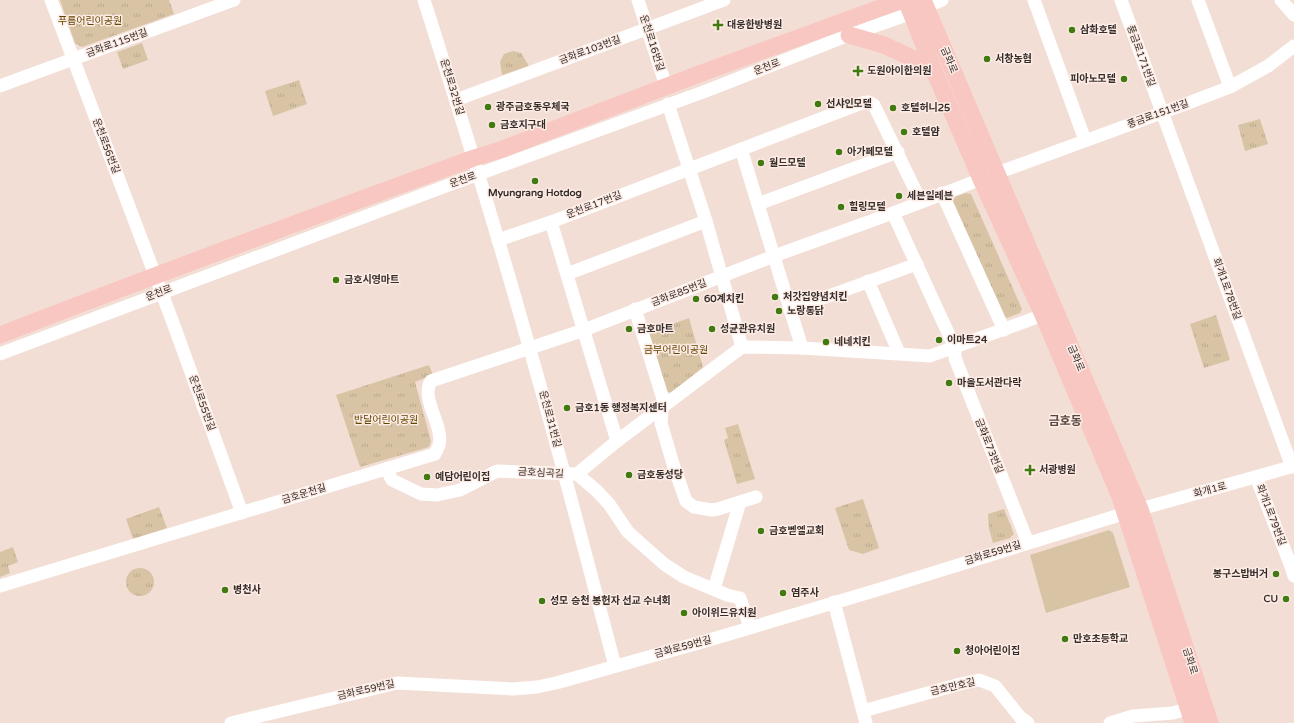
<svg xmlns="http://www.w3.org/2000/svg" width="1294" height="723" viewBox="0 0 1294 723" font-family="'Varela Round','Noto Sans KR',sans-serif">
  <defs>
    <pattern id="grass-tufts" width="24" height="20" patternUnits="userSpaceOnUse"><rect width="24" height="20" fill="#d8c4a4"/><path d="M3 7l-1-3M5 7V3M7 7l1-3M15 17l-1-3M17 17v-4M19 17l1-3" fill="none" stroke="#baa98d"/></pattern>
  </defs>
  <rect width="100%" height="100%" fill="#f3ded5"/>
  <g fill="url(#grass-tufts)">
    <path d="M60,0H169L174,14L82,47L75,43Z"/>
    <path d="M142,43L148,60L123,69L117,52Z"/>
    <path d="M513,51L521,53L529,66L502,75L500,62L504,54Z"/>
    <path d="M299,80L307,104L273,116L265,91Z"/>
    <path d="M1260,119L1268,144L1245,151L1238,125Z"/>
    <path d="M966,193L971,194L1022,309L1020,313L1007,318L1003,316L953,202L955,197Z"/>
    <path d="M1216,315L1230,360L1204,368L1190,324Z"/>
    <path d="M689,318L703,367L671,393L666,391L648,333Z"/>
    <path d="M429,365L433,375L415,382L431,441L429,447L360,467L336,395Z"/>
    <path d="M738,424L755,479L737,484L724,440L728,438L725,428Z"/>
    <path d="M863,499L879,548L863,554L849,550L835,508Z"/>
    <path d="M159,507L167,528L133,539L126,519Z"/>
    <path d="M1004,509L1014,534L1010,538L993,543L989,529L988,514Z"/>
    <path d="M13,547L18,562L8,566L10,573L0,577V552Z"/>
    <circle cx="140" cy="582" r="14"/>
  </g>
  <path fill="#d8c4a4" d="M1109,530L1113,533L1130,587L1046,613L1030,555Z"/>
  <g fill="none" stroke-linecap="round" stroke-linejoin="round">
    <g stroke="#fff" stroke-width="13">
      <path d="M51,0L172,320L242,513"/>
      <path d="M424,0C461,116 497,232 530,350C560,454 587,560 615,666"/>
      <path d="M638,0L666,86"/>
      <path d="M1034,0L1085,140"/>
      <path d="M1121,0L1292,467"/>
      <path d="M1198,0L1230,87"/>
      <path d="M1281,0L1294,15"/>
      <path d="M0,86L234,0"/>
      <path d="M456,100L724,0"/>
      <path d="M668,104L706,221L742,347"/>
      <path d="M741,149L802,348"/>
      <path d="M942,193L1004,330"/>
      <path d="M758,204L898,152"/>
      <path d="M893,213L955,348V358L1028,543"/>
      <path d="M551,222L617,441"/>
      <path d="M498,240L551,222L862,103L869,102L874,105L921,202"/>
      <path d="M567,274L706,221"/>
      <path d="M868,281L899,353"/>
      <path d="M635,309L663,399L661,423L673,464L686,501L694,507L712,510L718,509L756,497"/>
      <path d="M790,310L917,264"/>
      <path d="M0,354L446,186L706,91L849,35L912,13L942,0"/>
      <path d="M386,469L392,480L421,494L437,495L460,490L497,471L577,474L597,491L609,504L628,532L664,564L684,577L727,595L740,598L750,627"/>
      <path d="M577,474L617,441L742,347L802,348L930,356L1043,315"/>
      <path d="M1256,477L1289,561L1294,576"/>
      <path d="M0,586L435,454C436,451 438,448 439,445C444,425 420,399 431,381L584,330L774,256L893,213L997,173L1183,105L1230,87L1268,66L1294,46"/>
      <path d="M714,589L740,502"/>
      <path d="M834,602L866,723"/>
      <path d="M863,711L960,684L979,680L995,686L1020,717L1028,723"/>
      <path d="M231,723L397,683L513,689L537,687L556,683L716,638L887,587L1126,513L1294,466"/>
      <path d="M1110,723L1133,716L1173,713L1189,708"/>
    </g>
    <g stroke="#f8c7c2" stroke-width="17">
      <path d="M906,0L935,73L981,179L1043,315L1120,497L1193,723"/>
      <path d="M923,0L1140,509L1210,723"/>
      <path d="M849,35L884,45L916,60L935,73"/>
      <path d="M0,335C157,274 315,216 474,158L500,150L699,74L902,0"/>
    </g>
  </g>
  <g fill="#417a10" stroke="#fdece5" stroke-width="1.5">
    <path d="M716 19h4v4h4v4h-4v4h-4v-4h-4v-4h4z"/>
    <circle cx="1072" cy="30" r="4"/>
    <circle cx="987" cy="59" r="4"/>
    <path d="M856 65h4v4h4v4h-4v4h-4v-4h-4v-4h4z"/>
    <circle cx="1124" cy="79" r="4"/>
    <circle cx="818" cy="104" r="4"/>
    <circle cx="488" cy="107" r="4"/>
    <circle cx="893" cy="108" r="4"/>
    <circle cx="492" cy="125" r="4"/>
    <circle cx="904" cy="132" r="4"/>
    <circle cx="839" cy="152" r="4"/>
    <circle cx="761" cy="163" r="4"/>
    <circle cx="535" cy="181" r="4"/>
    <circle cx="899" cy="196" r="4"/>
    <circle cx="841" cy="207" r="4"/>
    <circle cx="336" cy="280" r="4"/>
    <circle cx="775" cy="297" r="4"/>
    <circle cx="696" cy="299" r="4"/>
    <circle cx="779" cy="311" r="4"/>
    <circle cx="629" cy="329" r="4"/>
    <circle cx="712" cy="329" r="4"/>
    <circle cx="939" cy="340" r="4"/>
    <circle cx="826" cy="342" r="4"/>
    <circle cx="949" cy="383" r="4"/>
    <circle cx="567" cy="408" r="4"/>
    <path d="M1028 464h4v4h4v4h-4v4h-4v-4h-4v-4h4z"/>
    <circle cx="629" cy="475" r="4"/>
    <circle cx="427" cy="477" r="4"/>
    <circle cx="761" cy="531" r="4"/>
    <circle cx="1276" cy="574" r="4"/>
    <circle cx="225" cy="590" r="4"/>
    <circle cx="783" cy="593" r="4"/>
    <circle cx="1286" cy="599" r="4"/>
    <circle cx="542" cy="601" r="4"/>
    <circle cx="684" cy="613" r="4"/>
    <circle cx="1065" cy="639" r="4"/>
    <circle cx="957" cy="651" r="4"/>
  </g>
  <g text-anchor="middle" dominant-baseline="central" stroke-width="3" stroke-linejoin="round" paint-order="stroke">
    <g font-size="10" fill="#644602" stroke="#fdece5">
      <text x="90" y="21">푸름어린이공원</text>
      <text x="676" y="350">금부어린이공원</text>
      <text x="386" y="420">반달어린이공원</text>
    </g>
    <g font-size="10" font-weight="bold" fill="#352d2a" stroke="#fdece5" text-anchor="start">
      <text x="727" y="25">대웅한방병원</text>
      <text x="1080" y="30">삼화호텔</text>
      <text x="995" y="59">서창농협</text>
      <text x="867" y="71">도원아이한의원</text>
      <text x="1116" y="79" text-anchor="end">피아노모텔</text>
      <text x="826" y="104">선샤인모텔</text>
      <text x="496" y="107">광주금호동우체국</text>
      <text x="901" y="108">호텔허니25</text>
      <text x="500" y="125">금호지구대</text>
      <text x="912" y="132">호텔얌</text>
      <text x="847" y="152">아가페모텔</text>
      <text x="769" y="163">월드모텔</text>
      <text x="535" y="193" text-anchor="middle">Myungrang Hotdog</text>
      <text x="907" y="196">세븐일레븐</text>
      <text x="849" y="207">힐링모텔</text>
      <text x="344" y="280">금호시영마트</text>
      <text x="783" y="297">처갓집양념치킨</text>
      <text x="704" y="299">60계치킨</text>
      <text x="787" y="311">노랑통닭</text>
      <text x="637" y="329">금호마트</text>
      <text x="720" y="329">성균관유치원</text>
      <text x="947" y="340">이마트24</text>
      <text x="834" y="342">네네치킨</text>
      <text x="957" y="383">마을도서관다락</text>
      <text x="575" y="408">금호1동 행정복지센터</text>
      <text x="1039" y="470">서광병원</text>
      <text x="637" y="475">금호동성당</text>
      <text x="435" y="477">예담어린이집</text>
      <text x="769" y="531">금호벧엘교회</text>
      <text x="1268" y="574" text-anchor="end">봉구스밥버거</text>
      <text x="233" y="590">병천사</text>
      <text x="791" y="593">염주사</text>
      <text x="1278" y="599" text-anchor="end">CU</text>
      <text x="550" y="601">성모 승천 봉헌자 선교 수녀회</text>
      <text x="692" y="613">아이위드유치원</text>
      <text x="1073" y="639">만호초등학교</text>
      <text x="965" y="651">청아어린이집</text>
    </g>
    <g font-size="10" fill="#352d2a" stroke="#fdece5">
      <text transform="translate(117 43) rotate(-20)">금화로115번길</text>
      <text transform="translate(652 43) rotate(72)">운천로16번길</text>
      <text transform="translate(590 50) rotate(-20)">금화로103번길</text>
      <text transform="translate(1141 56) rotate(70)">풍금로171번길</text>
      <text transform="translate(949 60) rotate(67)">금화로</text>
      <text transform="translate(767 67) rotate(-21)">운천로</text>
      <text transform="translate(452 87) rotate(73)">운천로32번길</text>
      <text transform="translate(1158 114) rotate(-20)">풍금로151번길</text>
      <text transform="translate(106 146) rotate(69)">운천로56번길</text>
      <text transform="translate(463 180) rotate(-19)">운천로</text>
      <text transform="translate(594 205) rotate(-21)">운천로17번길</text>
      <text transform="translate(1227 289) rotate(70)">화개1로78번길</text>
      <text transform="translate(159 293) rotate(-21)">운천로</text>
      <text transform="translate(679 293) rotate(-21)">금화로85번길</text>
      <text transform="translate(1076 358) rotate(67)">금화로</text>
      <text transform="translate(202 403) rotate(70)">운천로55번길</text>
      <text transform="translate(550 419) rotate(75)">운천로31번길</text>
      <text transform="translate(989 446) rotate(68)">금화로73번길</text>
      <text transform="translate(541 473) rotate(3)">금호심곡길</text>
      <text transform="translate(1210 490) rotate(-15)">화개1로</text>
      <text transform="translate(304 494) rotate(-17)">금호운천길</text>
      <text transform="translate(1271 515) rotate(69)">화개1로79번길</text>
      <text transform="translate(993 553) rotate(-17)">금화로59번길</text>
      <text transform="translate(683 647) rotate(-15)">금화로59번길</text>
      <text transform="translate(1190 661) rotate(72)">금화로</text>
      <text transform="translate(953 687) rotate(-13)">금호만호길</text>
      <text transform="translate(366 690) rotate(-13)">금화로59번길</text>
    </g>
    <g font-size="12" font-weight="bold" fill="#594841" stroke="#fdece5">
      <text x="1065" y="421">금호동</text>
    </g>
  </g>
</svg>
